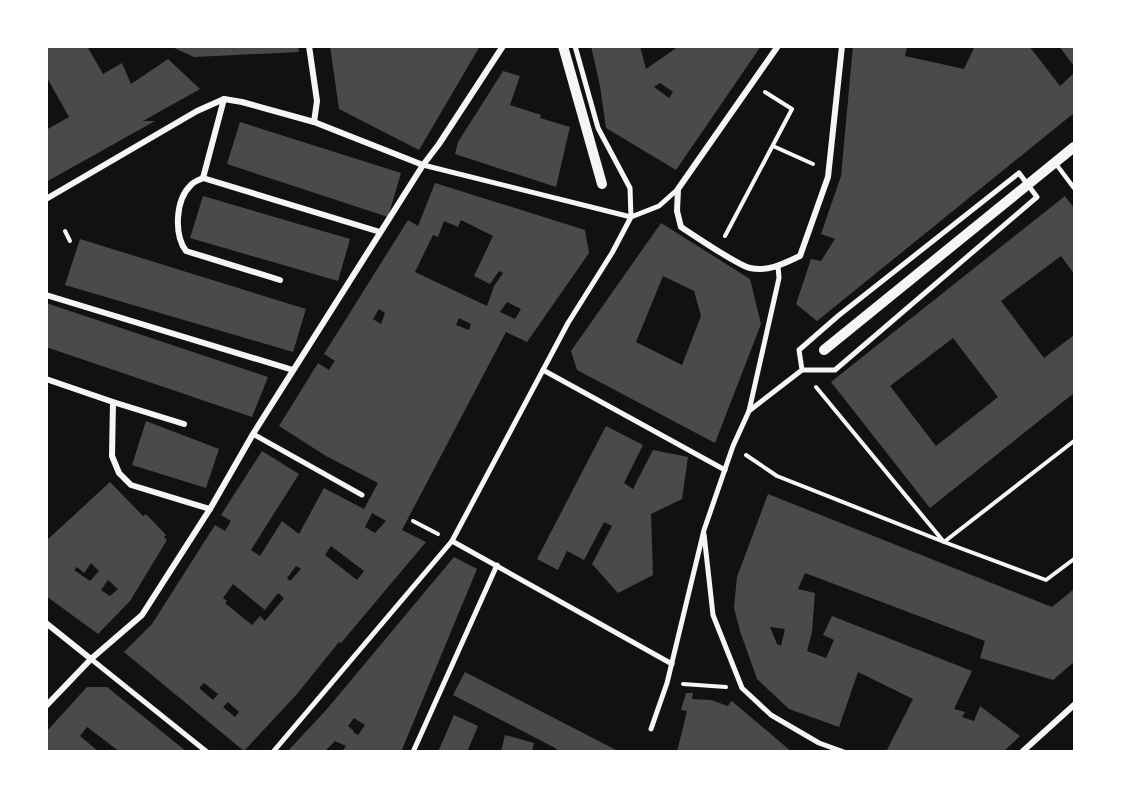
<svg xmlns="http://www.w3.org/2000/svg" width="1121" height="798" viewBox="0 0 1121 798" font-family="Rubik,sans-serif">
  <rect width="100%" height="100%" fill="#111"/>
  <g fill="#4a4a4a" fill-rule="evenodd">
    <path d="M46,46H87L103,74L122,63L131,84L168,59L200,89L143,121H155L46,182V130L69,117L46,76Z"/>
    <path d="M170,46H298L299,52L194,57Z"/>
    <path d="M330,46H480L419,150L339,109Z"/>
    <path d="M591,46H640L646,69L679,46H761L676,170L606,128L600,86ZM660,83L673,92L669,98L654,87Z"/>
    <path d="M853,46H907L905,56L964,69L975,46H1029L1060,86L1074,73V113L817,321L796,304L811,259L821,261L835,239L821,234L841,176Z"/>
    <path d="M1059,46H1074V66Z"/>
    <path d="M503,71L520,76L510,105L541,115L540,118L570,127L556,187L455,154L458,142Z"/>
    <path d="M240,122L401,173L388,217L227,164Z"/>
    <path d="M435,183L585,230L589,253L527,342L506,332L402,530L426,542L341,643L339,642L297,694L244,751L124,652L152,624L215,525L225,531L231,521L221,515L262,451L299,474L251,550L260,556L282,521L299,534L324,488L364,509L378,483L326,456L279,426L318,363L329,370L332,365L335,361L324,354L408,220L418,226ZM461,220L493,236L474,276L490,284L499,271L503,273L494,286L487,306L415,272L433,235L438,237L444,221L458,227ZM507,302L521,309L515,319L500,312ZM379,309L385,313L381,324L373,319ZM459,318L471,324L469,330L456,325ZM372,513L386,521L375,533L365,527ZM331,546L364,571L357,580L325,555ZM296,566L301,569L290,581L287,578ZM233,584L265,610L278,593L284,598L265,621L260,616L252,625L225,603L227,601L223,598ZM204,683L218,694L213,700L199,688ZM228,702L239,712L235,717L223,707Z"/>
    <path d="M203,196L350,239L338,281L190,238Z"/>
    <path d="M1065,196L1074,208V274L1061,256L1001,301L1044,358L1074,335V393L930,508L831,382ZM953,338L998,397L936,446L890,386Z"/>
    <path d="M661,223L750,279L761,324L715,443L577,370L571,351ZM663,276L694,291L701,316L682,365L636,342Z"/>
    <path d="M80,239L306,309L293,352L65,285Z"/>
    <path d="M46,303L268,377L252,417L46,347Z"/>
    <path d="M146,421L219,449L206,488L132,465Z"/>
    <path d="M606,426L643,445L624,483L633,489L653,450L688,457L682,499L651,514L653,575L618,593L592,564L612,526L604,522L584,560L567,551L558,570L537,559Z"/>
    <path d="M110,482L143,516L146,514L166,535L164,537L167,540L130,601L98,634L46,596V541ZM91,563L99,571L90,581L74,570L77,567L84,573ZM108,580L118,589L110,596L101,590Z"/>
    <path d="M768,494L1052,607L1074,589V662L1053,680L980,658L985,641L805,573L798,589L815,593L812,632L807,651L826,658L834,640L823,635L832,616L972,671L954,709L965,712L962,717L974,721L980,706L1020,736L1003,752L887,750L913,699L858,672L839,727L789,709L757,679L740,631L734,608L737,577ZM770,627L785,629L781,646L777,644Z"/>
    <path d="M454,557L477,569L401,752H342L346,746L335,741L326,750L329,752H287L327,709ZM354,718L365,725L358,735L353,732L354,731L348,726Z"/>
    <path d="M465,672L620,752H556L557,749L453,695Z"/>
    <path d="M87,687H107L187,752H120L87,727L80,736L99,752H46V732Z"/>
    <path d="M686,693H693L692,699L711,700L728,706L731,701L733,702L792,752H677L687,711L681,710Z"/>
    <path d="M454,715L478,726L467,752H438Z"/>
    <path d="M505,735L534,743L532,752H501Z"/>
  </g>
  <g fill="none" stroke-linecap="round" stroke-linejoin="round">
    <g stroke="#f5f5f5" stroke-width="4">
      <path d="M773,146L813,164"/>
      <path d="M65,231L70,241"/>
      <path d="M725,236L792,109L765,92"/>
      <path d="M1074,441L944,542L1046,580L1074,559"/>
      <path d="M746,455L777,476L944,542L816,387"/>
      <path d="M413,521L438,534"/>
      <path d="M683,684L726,687"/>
    </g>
    <path stroke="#f5f5f5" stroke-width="4.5" d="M1056,164L1074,188"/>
    <g stroke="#f5f5f5" stroke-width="5">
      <path d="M423,165L631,217L659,206L678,189"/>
      <path d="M543,370L725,470"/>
      <path d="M749,411L802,370L799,350L838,316L1019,173L1037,197L835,370H802"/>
      <path d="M253,434L362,495"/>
      <path d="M704,534L713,615L742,688L771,715L819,743L844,752"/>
      <path d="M452,541L672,664"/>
      <path d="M91,659L207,752"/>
      <path d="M651,729L667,683L704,530L733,446L749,411L779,278L778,266"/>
      <path d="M273,752L452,541L568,323L612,253L631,217L630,188L598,128L575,46"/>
      <path d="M413,752L497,565"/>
    </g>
    <g stroke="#f5f5f5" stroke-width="6">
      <path d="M309,46L317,101L314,122"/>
      <path d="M778,46L678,189L677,211L681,227C695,236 737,265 750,268C769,272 785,263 800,256L828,177L842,46"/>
      <path d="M203,178L224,99"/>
      <path d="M46,199L197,111L224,99L242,102L314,122L423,165"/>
      <path d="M280,280L186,251C174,235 175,200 191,185C193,182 199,180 203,178L380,232"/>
      <path d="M46,295L293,370"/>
      <path d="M46,379L113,402L112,456L119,473L131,485L210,509"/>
      <path d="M113,402L184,424"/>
      <path d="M46,623L91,659"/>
      <path d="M46,706L91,659L142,615L210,509L253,434L423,165L439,144L503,46"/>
      <path d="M1022,752L1074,705"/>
    </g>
    <g stroke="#f5f5f5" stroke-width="10">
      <path d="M563,46L602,184"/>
      <path d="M824,350L1074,147"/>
    </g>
  </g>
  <rect width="1121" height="798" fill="none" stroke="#ffffff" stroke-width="96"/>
</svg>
